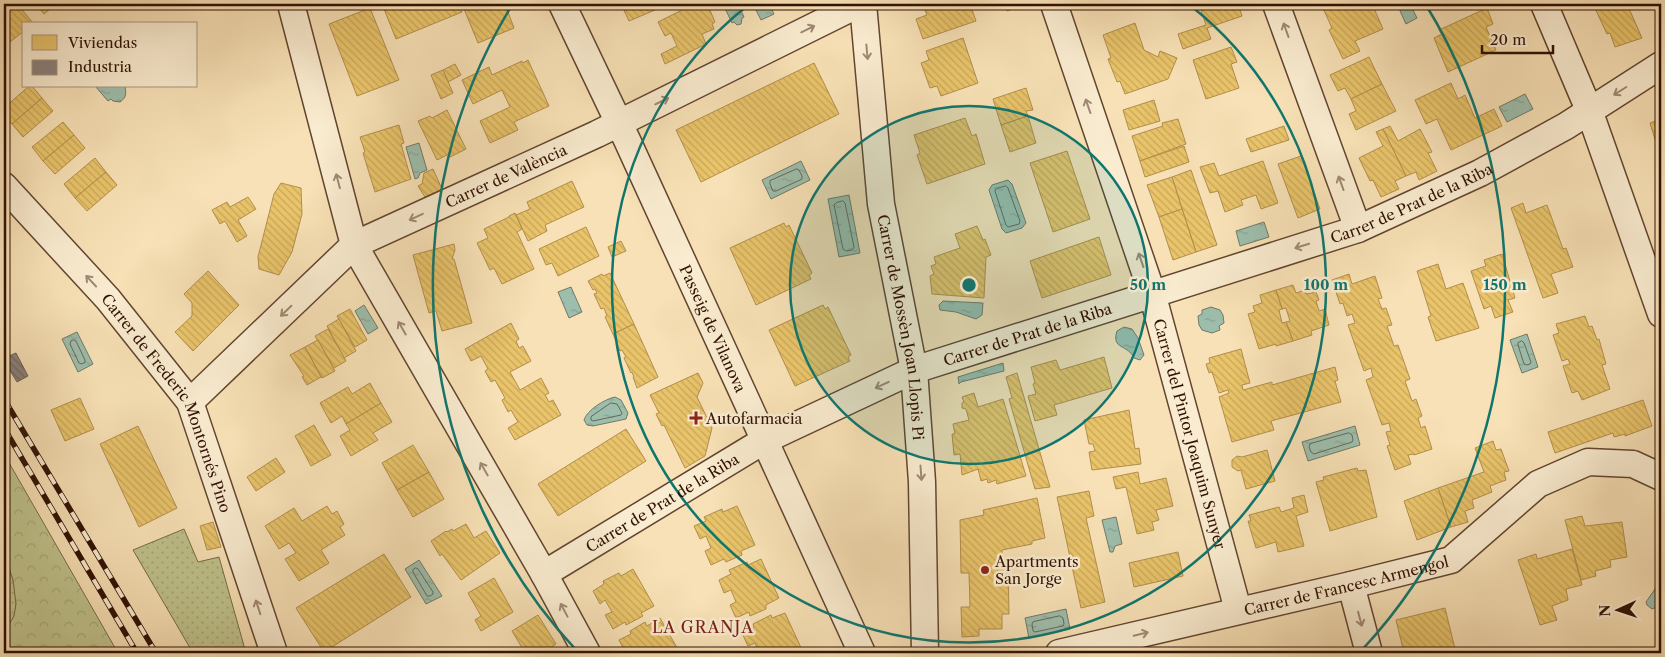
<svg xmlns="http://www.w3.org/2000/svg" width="1665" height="657" viewBox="0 0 1665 657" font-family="'Libre Caslon Text',serif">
  <defs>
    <pattern id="grass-dots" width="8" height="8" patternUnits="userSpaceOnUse" patternTransform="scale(1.25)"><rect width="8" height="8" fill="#bfc28c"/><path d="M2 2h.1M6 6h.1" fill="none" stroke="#a4a677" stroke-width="1.8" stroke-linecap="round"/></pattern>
    <pattern id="forest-crowns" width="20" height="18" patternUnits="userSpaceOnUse" patternTransform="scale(1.25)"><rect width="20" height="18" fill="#bfc28c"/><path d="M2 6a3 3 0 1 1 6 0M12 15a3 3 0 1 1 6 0" fill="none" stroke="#a4a677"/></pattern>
    <pattern id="water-ripples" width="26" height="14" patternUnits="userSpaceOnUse" patternTransform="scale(1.25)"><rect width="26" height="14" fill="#9dbeac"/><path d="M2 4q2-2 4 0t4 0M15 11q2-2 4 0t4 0" fill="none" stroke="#88a292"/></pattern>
    <pattern id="homes-back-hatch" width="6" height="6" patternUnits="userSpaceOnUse" patternTransform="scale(1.25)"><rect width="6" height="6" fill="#e9c46a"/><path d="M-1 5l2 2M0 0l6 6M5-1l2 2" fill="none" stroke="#c8a75a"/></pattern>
    <pattern id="industry-back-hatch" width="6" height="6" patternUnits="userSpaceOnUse" patternTransform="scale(1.25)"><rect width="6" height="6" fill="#8a817c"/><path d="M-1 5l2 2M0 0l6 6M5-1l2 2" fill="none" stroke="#716863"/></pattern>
  </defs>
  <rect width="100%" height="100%" fill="#f8e1b6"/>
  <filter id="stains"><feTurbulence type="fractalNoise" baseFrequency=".004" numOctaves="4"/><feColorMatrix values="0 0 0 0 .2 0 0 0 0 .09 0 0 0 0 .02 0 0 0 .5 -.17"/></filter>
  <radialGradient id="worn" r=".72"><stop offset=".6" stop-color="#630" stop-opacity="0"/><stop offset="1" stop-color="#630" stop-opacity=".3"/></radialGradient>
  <g fill="url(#grass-dots)" stroke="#786a48">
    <path d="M184,529L198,562L219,557L246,653H193L133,550Z"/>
    <path d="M4,553C11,571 20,596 14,616C12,622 7,628 4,633Z"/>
  </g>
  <path fill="url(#forest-crowns)" stroke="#786a48" d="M4,454L118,653H4V633L14,616L16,604L13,580L4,553Z"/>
  <g fill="url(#water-ripples)" stroke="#717969">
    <path d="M723,4H738L744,17L742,18L741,24L737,25L734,22L732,23Z"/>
    <path d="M753,4H769L774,14L761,20Z"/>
    <path d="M1397,4H1410L1417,18L1406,24Z"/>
    <path d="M95,86H125C126,93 127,97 120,102L113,101L111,99L108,101Z"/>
    <path d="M1525,94L1533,109L1507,122L1499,107Z"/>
    <path d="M419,143L427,170L420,173L418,178L415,179L406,147Z"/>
    <path d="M801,161L810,180L771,199L762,180Z"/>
    <path d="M1008,180L1012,184L1026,223L1022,228L1006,233L1002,229L989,190L992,185Z"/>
    <path d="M849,195L860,253L839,257L828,199Z"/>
    <path d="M1264,222L1269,237L1240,246L1236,231Z"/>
    <path d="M571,287L582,312L569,318L558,292Z"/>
    <path d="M943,301L983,303L982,315L976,319L956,312L940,310L939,305Z"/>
    <path d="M364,305L378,328L368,334L355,311Z"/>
    <path d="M1211,307L1220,310L1223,315L1224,323L1219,326L1220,330L1212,333L1202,330L1199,325L1198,316L1202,314V310Z"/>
    <path d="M1124,327L1132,329L1138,338L1144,355L1140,360L1134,358C1128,344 1111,350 1117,331Z"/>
    <path d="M77,332L93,364L78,372L62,339Z"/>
    <path d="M1527,334L1538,367L1522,373L1510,340Z"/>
    <path d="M1003,363L1004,371L961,382L959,384L958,377Z"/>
    <path d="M615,397L621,400L628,413L626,419L593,426L587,425L584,420C587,410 605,399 615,397Z"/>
    <path d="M1355,426L1360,445L1308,461L1302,442Z"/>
    <path d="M1116,517L1122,544L1115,546L1113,552H1110L1102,520Z"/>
    <path d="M419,560L442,596L426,604L405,569Z"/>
    <path d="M1661,577V605L1652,609L1647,605L1646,602L1655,589L1657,579Z"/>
    <path d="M1066,609L1070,629L1029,638L1025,618Z"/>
  </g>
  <g fill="url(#homes-back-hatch)" stroke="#b28e4b">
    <path d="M4,4H17L34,24H24V31L6,45L4,42Z"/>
    <path d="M36,4H56L44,14Z"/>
    <path d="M382,4H459L462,12L396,39Z"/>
    <path d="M462,4H505L514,28L478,43Z"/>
    <path d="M621,4H652L655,10L629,21Z"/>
    <path d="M940,4L942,10L961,4H970L976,21L923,39L916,19L927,15L925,10Z"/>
    <path d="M984,4H1024V5L1007,11L1005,4L986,10Z"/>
    <path d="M1199,4H1238L1242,16L1207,28L1211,39L1183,49L1178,34L1206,25Z"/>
    <path d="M1333,4H1372L1383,29L1355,41L1360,51L1343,59L1329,30L1332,28L1323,8Z"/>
    <path d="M1593,4H1627L1642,38L1615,47L1610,33L1607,34Z"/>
    <path d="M702,5L705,10L709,8L715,22L712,24L714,29L702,34L706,44L665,64L661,54L677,46L671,33L665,36L658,22L688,7L689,9L695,6L696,8Z"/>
    <path d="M370,8L399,80L357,96L329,24Z"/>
    <path d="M1487,8L1493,24L1486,27L1496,50L1448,72L1434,38L1442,34L1439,30Z"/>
    <path d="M1135,23L1144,50L1158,57L1160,51L1177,58L1168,79L1125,94L1120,81L1117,82L1108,59L1111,58L1103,35Z"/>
    <path d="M963,38L978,83L941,96L937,86L930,88L921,63L929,60L926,51Z"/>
    <path d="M1231,47L1237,62L1231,64L1239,88L1206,99L1193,60Z"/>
    <path d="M1369,57L1382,84L1351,99L1345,88L1338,91L1330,75Z"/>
    <path d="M528,60L549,106L514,122L518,130L490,143L480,121L510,107L502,90L473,104L462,80L489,67L492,75L522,61L523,63Z"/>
    <path d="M814,63L839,114L701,182L676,130Z"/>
    <path d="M455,64L461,75L448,82L443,70Z"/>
    <path d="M443,70L453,93L441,99L431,75Z"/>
    <path d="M1451,83L1458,99L1465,95L1475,118L1494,109L1502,126L1451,150L1437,119L1426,124L1415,100Z"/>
    <path d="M1382,84L1396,111L1356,130L1349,114L1356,111L1351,99Z"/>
    <path d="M29,86H32L42,98L12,124L4,115V108Z"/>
    <path d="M1026,88L1033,110L1026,111L1028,116L1001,125L993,99Z"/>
    <path d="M42,98L53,111L23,137L12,124Z"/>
    <path d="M1154,100L1160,121L1129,130L1123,110Z"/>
    <path d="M447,110L466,149L450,157L449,154L437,160L418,121L430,116L432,118Z"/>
    <path d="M1028,116L1036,143L1010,152L1001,125Z"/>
    <path d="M965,118L972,136L976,134L985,164L927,184L917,155L920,153L914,135Z"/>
    <path d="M1178,119L1186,144L1140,161L1132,136L1163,126L1162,123Z"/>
    <path d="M1661,119V159L1650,123Z"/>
    <path d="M63,122L74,135L43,161L32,147Z"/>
    <path d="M399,125L404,143L401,144L411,179L375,192L363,153L365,152L360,137Z"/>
    <path d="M1284,126L1289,140L1251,152L1246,139Z"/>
    <path d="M1390,126L1398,141L1420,129L1432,152L1428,153L1437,171L1419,180L1416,172L1406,176L1383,129Z"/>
    <path d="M1383,129L1406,176L1395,181L1399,189L1381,197L1373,180L1370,181L1359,158L1383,146L1376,132Z"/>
    <path d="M74,135L85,148L55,174L43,161Z"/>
    <path d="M1184,146L1189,162L1145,177L1140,161Z"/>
    <path d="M1067,151L1090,219L1053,232L1030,163Z"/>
    <path d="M1301,156L1320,209L1298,218L1278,164Z"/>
    <path d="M95,158L106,172L75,198L64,184Z"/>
    <path d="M1263,161L1278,203L1261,209L1256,195L1241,200L1243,205L1225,212L1218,191L1210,193L1200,167L1214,163L1219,176Z"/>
    <path d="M433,169L442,189L425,197L418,186L422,184L424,173Z"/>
    <path d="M1191,170L1217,245L1196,252L1172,177Z"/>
    <path d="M106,172L117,185L87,211L75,198Z"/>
    <path d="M1172,177L1182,209L1159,217L1147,185Z"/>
    <path d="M572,181L584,207L545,225L547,231L528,241L516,215L530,209L527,202Z"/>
    <path d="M281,183L301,188L302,214L292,252L279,275L259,269L258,257L274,194Z"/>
    <path d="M248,197L256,209L238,220L247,236L237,242L225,221L220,224L212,210L227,202L230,207Z"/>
    <path d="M1523,203L1526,213L1547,205L1563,249L1566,248L1573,267L1551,274L1558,293L1543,298L1511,208Z"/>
    <path d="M1182,209L1196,252L1173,260L1159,217Z"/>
    <path d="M515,213L522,229L517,232L534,269L502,284L494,268L490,270L477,243L488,238L484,229L509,217V216Z"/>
    <path d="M784,223L786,227L789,225L812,273L809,275L811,279L756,305L730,248Z"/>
    <path d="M977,226L983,240L985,239L991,255L986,257L984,298L932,294L930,276L934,274L931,266L936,264L934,257L960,248L955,234Z"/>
    <path d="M586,227L599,256L558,276L552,263L546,265L539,249Z"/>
    <path d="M1099,237L1111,275L1042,298L1030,261Z"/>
    <path d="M621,241L626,251L612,257L608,247Z"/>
    <path d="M454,244L455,250L452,259H454L472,323L442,331L436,311L429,313L413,255Z"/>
    <path d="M1502,254L1515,298L1508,300L1513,312L1495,318L1491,306L1484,309L1471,271L1486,266L1484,260Z"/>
    <path d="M1438,264L1446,289L1463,283L1479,328L1436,341L1428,317L1431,316L1417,271Z"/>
    <path d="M208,271L239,305L193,351L175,332L192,316V303L184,294Z"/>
    <path d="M610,273L634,324L613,334L605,317L607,316L604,308L601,309L594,294L597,293L595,289L593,290L588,281L602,274L603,276Z"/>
    <path d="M1349,274L1352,284L1375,276L1382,298L1378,299L1382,309L1386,308L1392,325L1387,326L1394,346L1398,345L1410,379L1405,381L1412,401L1416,399L1422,416L1418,418L1421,428L1425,426L1432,449L1414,455V454L1408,455L1411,464L1395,470L1387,446L1390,445L1386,432L1391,431L1389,423L1382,425L1366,380L1373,377L1371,368L1364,371L1348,325L1355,323L1352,314L1347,316L1343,303L1340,304L1332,280Z"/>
    <path d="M1293,285L1296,293L1305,290L1306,294L1316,292L1319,300L1316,301L1319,311L1325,309L1329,325L1311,331L1312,335L1293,341L1286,322L1290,321L1286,308L1282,309L1276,290Z"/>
    <path d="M1276,290L1282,309L1279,310L1282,323L1286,322L1293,341L1276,346V344L1259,349L1248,314L1255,312L1253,306L1262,303L1260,295Z"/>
    <path d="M823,305L825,309L828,307L851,355L848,357L850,361L795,386L769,330Z"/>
    <path d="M350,309L367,340L355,347L337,316Z"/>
    <path d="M1585,316L1589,327L1592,326L1597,340L1599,339L1606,364L1602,365L1610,389L1582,400L1578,391L1572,393L1563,366L1570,364L1568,359L1562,361L1553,335L1559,333L1556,324Z"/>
    <path d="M339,319L356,351L344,358L327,326Z"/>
    <path d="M511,323L519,339L516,341L519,348L523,346L531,361L510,372L520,390L541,378L549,393L545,395L549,402L553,400L561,415L515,440L508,428L518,422L511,410L508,412L502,400L505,398L495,380L491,382L485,371L488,369L481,356L471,361L465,349Z"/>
    <path d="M634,324L658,377L637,388L633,377H634L632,372L631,373L624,358L626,357L622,350L620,351L613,334Z"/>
    <path d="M328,329L346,361L334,368L315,336Z"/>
    <path d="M318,340L335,371L322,378L305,347Z"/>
    <path d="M305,347L321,377L307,385L302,377L304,376L290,355Z"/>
    <path d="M1241,349L1250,383L1242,385L1243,390L1272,382V385L1335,367L1338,380L1335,381L1341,402L1271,421L1274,430L1232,442L1219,397L1229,393L1228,390L1219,393L1212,372L1209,373L1206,364L1210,363L1209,358Z"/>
    <path d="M1104,357L1112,388L1054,405L1057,415L1035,421L1028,396L1036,394L1033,384L1035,383L1031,367L1056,360L1060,370Z"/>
    <path d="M698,373L703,383L697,397L712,428L705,456L685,468L664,425L662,426L656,414L659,413L650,395Z"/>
    <path d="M1017,373L1050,487L1035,489L1009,399L1012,398L1006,377Z"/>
    <path d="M370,383L381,403L346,424L342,416L331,423L320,403L348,387L352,394Z"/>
    <path d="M974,393L978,407L1003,399L1026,476L997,484L996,480L988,483L987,479L981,481L978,469L962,475L960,454L954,455L952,434H955L953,424L969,420L966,409L962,408V403L964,402L962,397Z"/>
    <path d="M80,398L94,429L65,441L51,410Z"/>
    <path d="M1643,400L1652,426L1625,436V434L1614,437L1613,433L1555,453L1548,432Z"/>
    <path d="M381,403L392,422L373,433L378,440L351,456L340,436L350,430L346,424Z"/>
    <path d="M1129,410L1135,449L1139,448L1141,464L1092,470L1089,452L1095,451L1093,444H1089L1084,420Z"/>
    <path d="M314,425L331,455L311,466L295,436Z"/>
    <path d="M138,426L177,508L139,527L100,444Z"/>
    <path d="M626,429L646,461L558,516L538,484Z"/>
    <path d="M1493,441L1496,450L1501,449L1509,471L1504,472L1506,480L1490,486L1492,492L1472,500L1474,508L1465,511L1468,522L1451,527L1438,488L1484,472L1475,448Z"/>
    <path d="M413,445L429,472L397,490L382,463Z"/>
    <path d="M1267,450L1275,481L1246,489L1241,470L1238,471L1232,467V460L1237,456L1242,457Z"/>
    <path d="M276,458L285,472L256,491L247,477Z"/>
    <path d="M1357,468L1358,471L1366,470L1377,517L1330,531L1316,482L1324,480L1323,477Z"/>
    <path d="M429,472L444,499L413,517L397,490Z"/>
    <path d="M1138,472L1140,484L1166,478L1173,506L1156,510L1159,520L1152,522L1154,530L1137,534L1126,487L1116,489L1113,477Z"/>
    <path d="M1438,488L1451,527L1417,540L1404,501Z"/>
    <path d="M1089,491L1094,516L1086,518L1105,602L1081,608L1057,497Z"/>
    <path d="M1304,495L1308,512L1296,516L1304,546L1278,552L1276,542L1256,548L1248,521H1251L1249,515L1279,507L1281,512L1294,508L1292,498Z"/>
    <path d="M1037,498L1045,538L1032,541V544L1002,550V566H1008L1009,614H1002V629H979V636L962,637L961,607H970L969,573H961L960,520L984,515L983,510Z"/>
    <path d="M327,506L332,514L337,511L344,524L340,527L345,535L321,550L329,563L299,581L285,559L296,553L289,543L279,549L265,526L294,508L302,521Z"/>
    <path d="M737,506L755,545L741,551L742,555L726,562L724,559L711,565L705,551L711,548L706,536L700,539L694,526L706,521L704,517L722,509L723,512Z"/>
    <path d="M1582,516L1585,526L1622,522L1627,557L1610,560L1611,567L1595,571L1596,576L1581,580L1565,520Z"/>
    <path d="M213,522L221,547L207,550L200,526Z"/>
    <path d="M466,524L474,538L486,531L500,553L461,580L442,554L440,556L431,541L446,531L447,532L452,529L453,531Z"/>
    <path d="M1572,549L1582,585L1566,589L1568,600L1552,606L1557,620L1540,625L1518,560L1536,554L1537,559Z"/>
    <path d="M1178,552L1183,576L1134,587L1129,563Z"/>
    <path d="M384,554L411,597L324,652L296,608Z"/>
    <path d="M761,559L779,598L766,605V609L750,616L749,612L736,618L730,605L736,602L731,590L724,593L719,580L731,574L729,570L747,562L748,565Z"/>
    <path d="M633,569L654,606L641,613L643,616L626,625L625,622L613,629L605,615L612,612L605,600L600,604L593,591L604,584L603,581L619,573L621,576Z"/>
    <path d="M494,578L513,612L481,631L475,620L481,616L468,593Z"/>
    <path d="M1445,608L1456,653H1404L1396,620Z"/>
    <path d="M785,613L803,652L800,653H759L755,643L748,646L742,633L754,627L753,624L771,615L772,618Z"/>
    <path d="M538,615L556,644L542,653H520L524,651L512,631Z"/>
    <path d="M660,618L680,653H634L632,650L626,653L619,640L631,634L630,631L645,622L647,626Z"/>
  </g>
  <path fill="url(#industry-back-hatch)" stroke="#6f5f58" d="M16,353L28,376L17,382L4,361V358Z"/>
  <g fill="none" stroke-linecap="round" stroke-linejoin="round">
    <g stroke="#666858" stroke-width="1">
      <path d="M797,169L799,170L802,176V179L776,191H773L770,184V181Z"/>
      <path d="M1006,186L1008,188L1020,221L1019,224L1008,227L1006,225L995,191L996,189Z"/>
      <path d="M843,201L845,203L854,247L852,250L846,251L843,249L834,205L836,203Z"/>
      <path d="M74,340L76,341L85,360V362L82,364L79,363L70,344L71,341Z"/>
      <path d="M1522,341L1524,343L1531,362L1530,364L1527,365L1524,364L1518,345V343Z"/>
      <path d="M611,403L617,404L622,413L621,415L593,421L591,420V417Z"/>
      <path d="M1349,433L1352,435L1353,440L1352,442L1314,454L1311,452L1309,447L1310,444Z"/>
      <path d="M416,568L418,569L433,592V594L430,596H427L413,572V570Z"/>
      <path d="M1060,616L1063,618L1064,624L1063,626L1035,632L1033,631L1032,624L1033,622Z"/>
    </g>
    <g stroke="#624530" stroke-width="29">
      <g id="minor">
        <path d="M291,4L354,245L544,574L587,653"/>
        <path id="s1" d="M562,4L627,140L862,653"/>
        <path id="s2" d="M863,4L881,204L914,370L922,482L925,653"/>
        <path id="s3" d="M1054,4L1152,293L1238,610"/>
        <path d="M1276,4L1358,229"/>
        <path d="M1544,4L1589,110L1661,314"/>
        <path id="s4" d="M4,186L108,299L190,402L274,653"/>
        <path id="s5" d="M190,402L354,245L597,134L859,4"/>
        <path id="s6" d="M544,574L765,440L914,370L1358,229L1480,173L1566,126L1661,65"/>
        <path d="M1351,585L1369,653"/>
        <path id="s7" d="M1059,653L1351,585L1451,560L1538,484L1588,462L1633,464L1661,477"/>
      </g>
    </g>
    <use href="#minor" stroke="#faecd0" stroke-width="26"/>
    <g stroke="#301104" stroke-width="5.5">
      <g id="rail">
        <path d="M4,399L156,653"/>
        <path d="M4,428L137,653"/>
      </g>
    </g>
    <use href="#rail" stroke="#faecd0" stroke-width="4" stroke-dasharray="11" stroke-linecap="butt"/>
  </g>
  <defs><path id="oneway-shaft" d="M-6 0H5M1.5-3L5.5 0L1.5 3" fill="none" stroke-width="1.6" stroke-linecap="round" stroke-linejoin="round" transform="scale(1.25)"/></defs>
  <g stroke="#9f8974">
    <use href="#oneway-shaft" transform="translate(808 29) rotate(-26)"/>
    <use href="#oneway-shaft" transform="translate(1286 30) rotate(-110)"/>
    <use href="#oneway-shaft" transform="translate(867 52) rotate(85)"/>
    <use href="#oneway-shaft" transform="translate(1620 91) rotate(148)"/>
    <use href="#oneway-shaft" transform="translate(662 101) rotate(-26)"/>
    <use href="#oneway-shaft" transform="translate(1088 106) rotate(-109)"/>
    <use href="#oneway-shaft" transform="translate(338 181) rotate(-105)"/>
    <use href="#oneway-shaft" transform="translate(1341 183) rotate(-110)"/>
    <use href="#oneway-shaft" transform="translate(416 217) rotate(155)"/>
    <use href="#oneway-shaft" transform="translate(1302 246) rotate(163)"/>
    <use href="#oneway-shaft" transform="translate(1141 260) rotate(-109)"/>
    <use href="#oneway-shaft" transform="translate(91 281) rotate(-133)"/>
    <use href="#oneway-shaft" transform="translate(286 311) rotate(136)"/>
    <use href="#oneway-shaft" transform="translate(402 328) rotate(-120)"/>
    <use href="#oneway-shaft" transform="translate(882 385) rotate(155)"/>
    <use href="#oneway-shaft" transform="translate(484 469) rotate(-120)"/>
    <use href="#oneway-shaft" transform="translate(921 473) rotate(86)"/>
    <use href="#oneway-shaft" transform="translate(258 607) rotate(-108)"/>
    <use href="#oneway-shaft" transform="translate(564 610) rotate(-118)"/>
    <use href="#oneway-shaft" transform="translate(1360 619) rotate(75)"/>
    <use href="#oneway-shaft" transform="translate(1141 634) rotate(-13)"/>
  </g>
  <circle cx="969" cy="285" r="179" fill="#0f766e" fill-opacity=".12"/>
  <g fill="none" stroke="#0f766e" stroke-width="2.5">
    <circle cx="969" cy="285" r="179"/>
    <path d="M1191 6A357 357 0 1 1 747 6"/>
    <path d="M577 651A536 536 0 0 1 512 5M1426 5A536 536 0 0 1 1361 651"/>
  </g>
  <g fill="#8f2418" stroke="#faecd0" stroke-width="2">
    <path d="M693.5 410.5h5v5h5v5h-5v5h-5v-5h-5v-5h5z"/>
    <circle cx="985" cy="570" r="5"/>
  </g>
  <g text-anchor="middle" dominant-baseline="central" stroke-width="5" stroke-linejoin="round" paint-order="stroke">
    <g font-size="15" fill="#301104" stroke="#faecd0">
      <text stroke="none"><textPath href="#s5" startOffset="394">Carrer de València</textPath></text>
      <text stroke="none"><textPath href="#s6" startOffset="948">Carrer de Prat de la Riba</textPath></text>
      <text stroke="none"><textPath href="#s1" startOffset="358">Passeig de Vilanova</textPath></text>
      <text stroke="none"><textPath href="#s2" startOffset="326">Carrer de Mossèn Joan Llopis Pi</textPath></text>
      <text stroke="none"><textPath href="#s6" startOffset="542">Carrer de Prat de la Riba</textPath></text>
      <text stroke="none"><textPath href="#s4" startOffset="275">Carrer de Frederic Montornés Pino</textPath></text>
      <text stroke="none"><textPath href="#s3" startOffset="451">Carrer del Pintor Joaquim Sunyer</textPath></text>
      <text stroke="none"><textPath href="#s6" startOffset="138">Carrer de Prat de la Riba</textPath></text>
      <text stroke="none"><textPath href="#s7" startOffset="295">Carrer de Francesc Armengol</textPath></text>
    </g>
    <g font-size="15" fill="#301104" stroke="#faecd0" text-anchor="start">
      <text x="706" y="418">Autofarmacia</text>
      <text x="995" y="561">Apartments<tspan x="995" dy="17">San Jorge</tspan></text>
    </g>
    <g font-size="16" letter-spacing="1" fill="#7a1f14" stroke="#faecd0">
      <text x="703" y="627">LA GRANJA</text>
    </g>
  </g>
  <circle cx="969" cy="285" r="8" fill="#0f766e" stroke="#faecd0" stroke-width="2.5"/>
  <g font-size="15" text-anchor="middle" font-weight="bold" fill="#0f766e" stroke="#faecd0" stroke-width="5" stroke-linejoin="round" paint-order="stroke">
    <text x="1148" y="290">50 m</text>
    <text x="1326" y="290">100 m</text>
    <text x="1505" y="290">150 m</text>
  </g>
  <rect width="1665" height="657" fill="none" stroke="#f8e1b6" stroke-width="20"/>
  <rect x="5" y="5" width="1655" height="647" fill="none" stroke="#301104" stroke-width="2.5"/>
  <rect x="10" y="10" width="1645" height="637" fill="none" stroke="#301104"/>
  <rect x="22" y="22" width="175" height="65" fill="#faecd0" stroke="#a9947e"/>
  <rect x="32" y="35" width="25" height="15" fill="#e9c46a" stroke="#a9947e"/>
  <text x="68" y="48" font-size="15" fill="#301104">Viviendas</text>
  <rect x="32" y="60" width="25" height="15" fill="#8a817c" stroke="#a9947e"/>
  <text x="68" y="72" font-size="15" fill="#301104">Industria</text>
  <g transform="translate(1618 610) rotate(267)" stroke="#faecd0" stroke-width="4" paint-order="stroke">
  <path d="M0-4L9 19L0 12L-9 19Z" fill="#301104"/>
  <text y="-8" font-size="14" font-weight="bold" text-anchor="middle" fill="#301104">N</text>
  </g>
  <path d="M1482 45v8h71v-8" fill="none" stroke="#301104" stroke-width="2.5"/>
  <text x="1490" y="45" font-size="15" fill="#301104" stroke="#faecd0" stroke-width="4" paint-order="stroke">20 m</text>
  <rect width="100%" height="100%" filter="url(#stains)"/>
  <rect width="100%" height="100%" fill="url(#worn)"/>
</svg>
